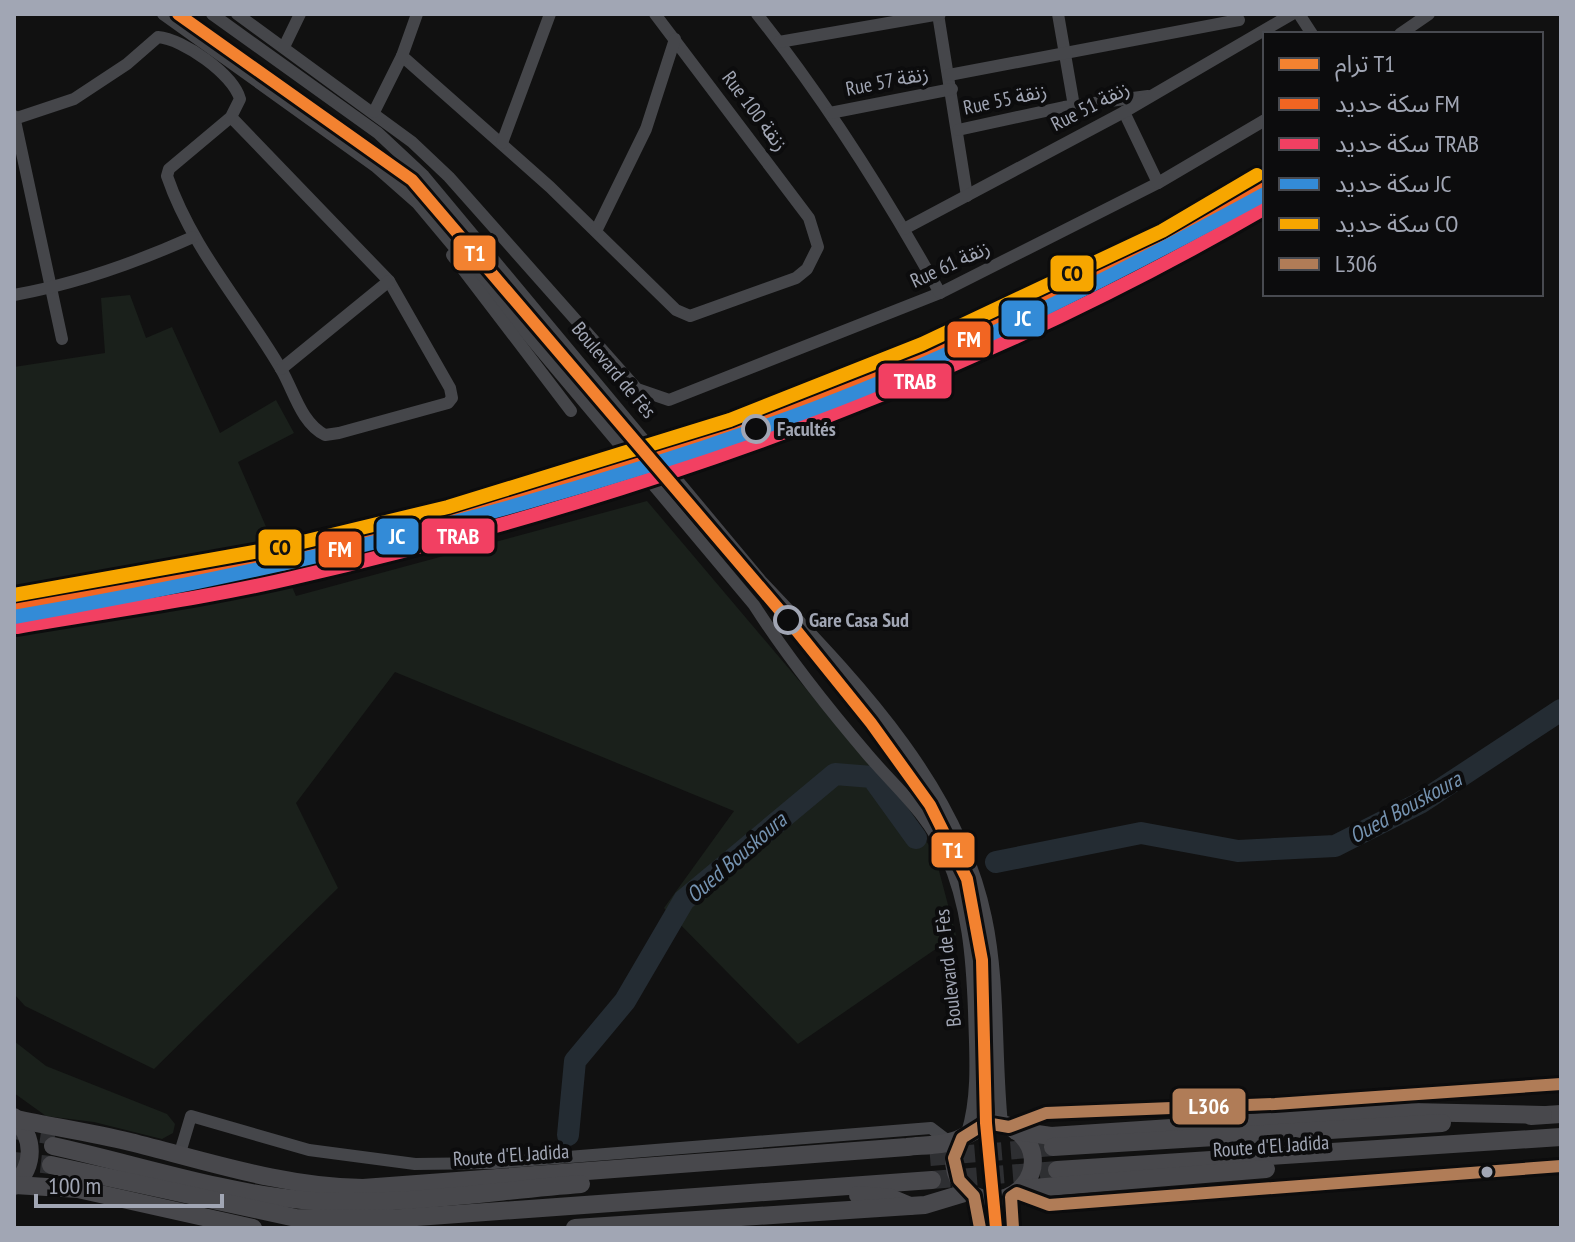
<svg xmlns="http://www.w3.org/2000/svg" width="1575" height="1242" viewBox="0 0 1575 1242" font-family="'PT Sans Narrow','Noto Sans Arabic',sans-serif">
  <rect width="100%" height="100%" fill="#111"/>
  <g fill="#1a201b">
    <path d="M130,295L146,338L172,327L220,433L276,400L294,433L238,462L296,596L647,501L873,768L934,852L956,935L798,1044L664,908L734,811L395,672L296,803L338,888L154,1069L25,1006L14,994V367L105,353L101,298Z"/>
    <path d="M14,1041L46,1066L167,1114L175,1124L173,1133L162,1139L94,1122L46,1116L14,1093Z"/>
  </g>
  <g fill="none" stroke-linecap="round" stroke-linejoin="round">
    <g stroke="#242c33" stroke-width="22">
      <path d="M996,862L1141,833L1238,851L1335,846L1420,803L1561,710"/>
      <path d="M568,1135L575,1061L625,1001L684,900L835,774L872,777L916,838"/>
    </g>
    <g stroke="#2e2f32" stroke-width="18" stroke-dasharray="18 9" stroke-linecap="butt">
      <path d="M14,1130L55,1136"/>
      <path d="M930,1157L1053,1147"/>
      <path d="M14,1161L51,1165"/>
      <path d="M932,1180L1057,1170"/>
    </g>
    <g stroke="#45464a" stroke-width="12">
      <path d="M163,14L375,166L417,203L754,605C788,658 827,707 868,755C897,789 928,814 946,856C968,905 972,958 974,1011C975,1050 979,1095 967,1133"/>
      <path d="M212,14L378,133L424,176L762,582C853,678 958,783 986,918C1000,984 995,1056 1002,1124"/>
      <path d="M237,14L412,142L449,177L637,389L669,400L940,293L1158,183L1265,120"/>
      <path d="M757,14C826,101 886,196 940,293"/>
      <path d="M938,14L967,196"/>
      <path d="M1058,14L1074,106"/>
      <path d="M1299,14L1312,34"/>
      <path d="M1400,34L1429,14"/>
      <path d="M779,42L940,14"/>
      <path d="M284,47L300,14"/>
      <path d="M402,56L550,187L676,310L690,316L796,278L807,269L818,247L809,218L655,14"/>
      <path d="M949,75L1239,20"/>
      <path d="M374,112L402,56L417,14"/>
      <path d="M1124,112L1158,183"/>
      <path d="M830,113L952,89"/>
      <path d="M14,116L62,339"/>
      <path d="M14,119L74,99L127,64L158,37C183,39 233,74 240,99L231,117L169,169L167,176C192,249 243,304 281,369C294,391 301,423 325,435L339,433L448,403L452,398L450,388L389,281L231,117"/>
      <path d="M958,130L1064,107L1148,96"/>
      <path d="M502,143L550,14"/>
      <path d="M904,229L1124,112L1292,14"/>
      <path d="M596,231L646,129L675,39"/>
      <path d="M452,255L571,411"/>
      <path d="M14,295C76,284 135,263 193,237"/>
      <path d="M281,369L389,281"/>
      <path d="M1009,1127L1046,1113L1275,1104L1561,1084"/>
      <path d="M179,1156L191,1116L309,1150L415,1164L494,1163L931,1128L948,1141"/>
      <path d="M1017,1193L1028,1200L1049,1205L1561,1166"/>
      <path d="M974,1196L980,1228"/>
      <path d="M1011,1197L1013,1228"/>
    </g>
    <g stroke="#48484c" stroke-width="18">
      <path d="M1531,1116L1561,1114"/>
      <path d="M14,1117C35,1138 35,1165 14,1186"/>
      <path d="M16,1119C54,1127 92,1133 130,1142C207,1161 283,1187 363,1188L907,1147C923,1145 946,1146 961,1138C981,1129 994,1114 1017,1131C1057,1162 1014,1221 968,1192C952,1176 950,1156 962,1138"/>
      <path d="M1016,1131L1051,1136L1411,1112L1543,1115"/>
      <path d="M53,1146C131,1163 223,1193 302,1200C393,1208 489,1191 581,1184"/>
      <path d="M1053,1147L1442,1123"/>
      <path d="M51,1165L296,1218L389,1219L932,1180"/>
      <path d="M1057,1170L1561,1137"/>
      <path d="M15,1185L78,1189L253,1228"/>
      <path d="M1021,1189L1266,1169"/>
      <path d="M858,1195L891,1198L910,1206"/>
      <path d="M575,1228L925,1205L968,1192"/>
    </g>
    <g stroke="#0c0c0d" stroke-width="18">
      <g id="bus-1">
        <path d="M980,1228L974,1196L959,1180L954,1158L962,1138L986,1123L1009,1127L1046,1113L1275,1104L1561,1084"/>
        <path d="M1013,1228L1011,1197L1017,1193L1049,1205L1561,1166"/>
      </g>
    </g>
    <use href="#bus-1" stroke="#b07c57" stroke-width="12"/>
    <g stroke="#0c0c0d" stroke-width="20">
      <path id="rail-1" d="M14,611L285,563L452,522L735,435L928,359L1169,245L1265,189"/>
    </g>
    <g stroke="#0c0c0d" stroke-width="20">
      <path id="rail-2" d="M17,627C108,611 202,599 292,578C631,500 964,383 1265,208"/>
    </g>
    <g stroke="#0c0c0d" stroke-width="20">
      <path id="rail-3" d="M14,617C288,569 552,506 813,409C970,350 1118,274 1265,194"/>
    </g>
    <g stroke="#0c0c0d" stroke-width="20">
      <path id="rail-4" d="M14,595L282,547L448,507L730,420L922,344L1162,231L1257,175"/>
    </g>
    <use href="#rail-1" stroke="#f26522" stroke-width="14"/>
    <use href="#rail-2" stroke="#f24062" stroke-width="14"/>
    <use href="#rail-3" stroke="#338bd7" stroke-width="14"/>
    <use href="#rail-4" stroke="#f7a600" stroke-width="14"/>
    <g stroke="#0c0c0d" stroke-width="18">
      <path id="tram-1" d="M178,14L412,180L788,620L871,723L930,805L967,879L982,960L986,1123L996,1228"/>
    </g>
    <use href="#tram-1" stroke="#f38230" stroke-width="12"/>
  </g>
  <g fill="#0c0c0d" stroke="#a1a6b4" stroke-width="4">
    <circle cx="756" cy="429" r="13"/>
    <circle cx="788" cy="620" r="13"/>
  </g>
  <circle fill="#a1a6b4" stroke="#0c0c0d" stroke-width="3" cx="1487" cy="1172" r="7"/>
  <g text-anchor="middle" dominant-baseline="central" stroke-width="8" stroke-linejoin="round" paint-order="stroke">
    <g font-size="20" fill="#a1a6b4" stroke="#0c0c0d">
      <text transform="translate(887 81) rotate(-11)">Rue 57 زنقة</text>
      <text transform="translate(1005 99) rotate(-12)">Rue 55 زنقة</text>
      <text transform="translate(1090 106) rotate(-27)">Rue 51 زنقة</text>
      <text transform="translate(755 111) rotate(53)">Rue 100 زنقة</text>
      <text transform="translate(950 264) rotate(-25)">Rue 61 زنقة</text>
      <text transform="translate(614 370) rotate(50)">Boulevard de Fès</text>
      <text transform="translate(948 968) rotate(-96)">Boulevard de Fès</text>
      <text transform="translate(1271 1146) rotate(-4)">Route d'El Jadida</text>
      <text transform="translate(511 1155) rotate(-4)">Route d'El Jadida</text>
    </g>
    <g font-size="20" font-weight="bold" fill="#a1a6b4" stroke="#0c0c0d" text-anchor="start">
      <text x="777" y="429">Facultés</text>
      <text x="809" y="620">Gare Casa Sud</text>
    </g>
    <g font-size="22" font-style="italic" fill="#7593b1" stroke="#0c0c0d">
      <text transform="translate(1405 807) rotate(-29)">Oued Bouskoura</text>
      <text transform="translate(736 857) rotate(-41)">Oued Bouskoura</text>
    </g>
  </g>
  <g stroke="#0c0c0d" stroke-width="3">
    <rect x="452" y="234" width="45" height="38" rx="8" fill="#f38230"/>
    <rect x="1049" y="254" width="46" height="39" rx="8" fill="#f7a600"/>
    <rect x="1000" y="299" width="46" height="39" rx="8" fill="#338bd7"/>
    <rect x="946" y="320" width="46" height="39" rx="8" fill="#f26522"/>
    <rect x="877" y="362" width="76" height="38" rx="8" fill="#f24062"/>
    <rect x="420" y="517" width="76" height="38" rx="8" fill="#f24062"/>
    <rect x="375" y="517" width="45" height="39" rx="8" fill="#338bd7"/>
    <rect x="257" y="528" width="46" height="39" rx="8" fill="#f7a600"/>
    <rect x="317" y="530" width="46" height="39" rx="8" fill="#f26522"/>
    <rect x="930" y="831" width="46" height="38" rx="8" fill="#f38230"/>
    <rect x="1171" y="1087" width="76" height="39" rx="8" fill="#b07c57"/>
  </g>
  <g font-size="22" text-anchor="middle" font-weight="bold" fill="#fff">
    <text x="475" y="261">T1</text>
    <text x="1023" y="326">JC</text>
    <text x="969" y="347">FM</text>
    <text x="915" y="389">TRAB</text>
    <text x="458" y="544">TRAB</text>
    <text x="397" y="544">JC</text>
    <text x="340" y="557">FM</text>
    <text x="953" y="858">T1</text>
    <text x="1209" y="1114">L306</text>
  </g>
  <g font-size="22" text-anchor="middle" font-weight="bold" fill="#111">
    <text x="1072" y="281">CO</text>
    <text x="280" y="555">CO</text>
  </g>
  <rect width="1575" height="1242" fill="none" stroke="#a1a6b4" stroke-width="32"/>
  <rect x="1263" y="32" width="280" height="264" fill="#0c0c0d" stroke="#484a50" stroke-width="2"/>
  <rect x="1279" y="58" width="40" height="12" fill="#f38230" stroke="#484a50" stroke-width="2"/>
  <text x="1335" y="72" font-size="24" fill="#a1a6b4">ترام T1</text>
  <rect x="1279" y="98" width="40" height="12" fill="#f26522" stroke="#484a50" stroke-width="2"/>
  <text x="1335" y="112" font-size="24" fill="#a1a6b4">سكة حديد FM</text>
  <rect x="1279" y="138" width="40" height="12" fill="#f24062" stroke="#484a50" stroke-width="2"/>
  <text x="1335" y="152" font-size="24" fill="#a1a6b4">سكة حديد TRAB</text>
  <rect x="1279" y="178" width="40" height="12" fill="#338bd7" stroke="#484a50" stroke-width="2"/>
  <text x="1335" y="192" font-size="24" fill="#a1a6b4">سكة حديد JC</text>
  <rect x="1279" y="218" width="40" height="12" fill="#f7a600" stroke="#484a50" stroke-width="2"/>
  <text x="1335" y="232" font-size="24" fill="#a1a6b4">سكة حديد CO</text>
  <rect x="1279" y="258" width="40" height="12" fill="#b07c57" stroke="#484a50" stroke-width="2"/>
  <text x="1335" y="272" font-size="24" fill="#a1a6b4">L306</text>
  <path d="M36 1194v12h186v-12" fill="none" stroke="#a1a6b4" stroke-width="4"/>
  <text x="48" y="1194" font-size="24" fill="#a1a6b4" stroke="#0c0c0d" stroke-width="6" paint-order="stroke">100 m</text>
</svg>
